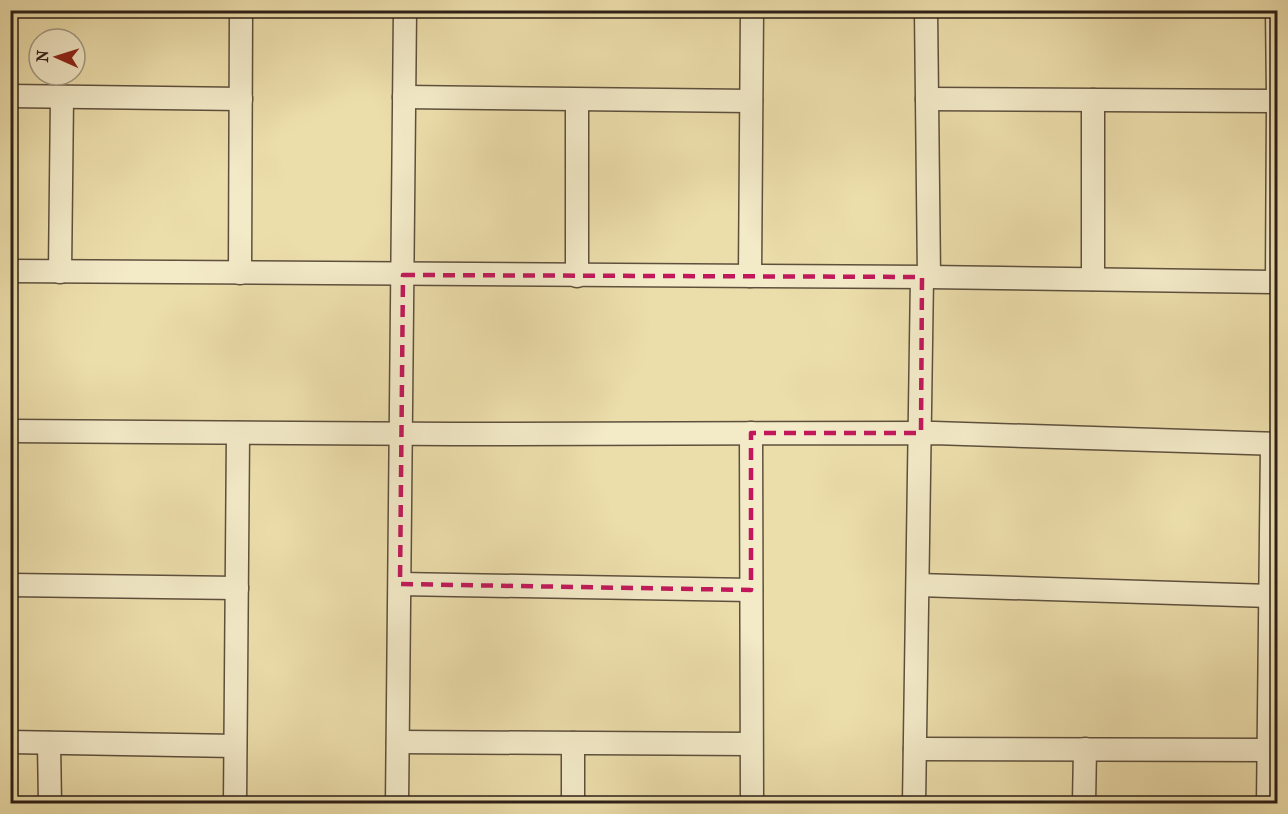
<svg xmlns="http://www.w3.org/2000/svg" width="1288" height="814" viewBox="0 0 1288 814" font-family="'IM FELL French Canon',serif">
  <rect width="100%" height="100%" fill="#ecdeab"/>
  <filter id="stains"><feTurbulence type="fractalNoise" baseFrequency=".00333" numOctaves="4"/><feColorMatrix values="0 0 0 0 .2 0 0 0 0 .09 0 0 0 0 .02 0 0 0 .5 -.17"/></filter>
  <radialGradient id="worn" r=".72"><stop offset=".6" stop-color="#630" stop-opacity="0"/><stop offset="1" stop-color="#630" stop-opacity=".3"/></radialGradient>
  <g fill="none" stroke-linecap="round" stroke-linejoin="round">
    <g stroke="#5e503d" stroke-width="25">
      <g id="minor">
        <path d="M926,10L929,277"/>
        <path d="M1277,10L1278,97"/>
        <path d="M10,96L241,99"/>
        <path d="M404,97L751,101"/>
        <path d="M927,99L1278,101"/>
        <path d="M577,100V276"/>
        <path d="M10,271L929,277L1278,282"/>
        <path d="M60,272L62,97"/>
        <path d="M240,273L241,10"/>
        <path d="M750,276L752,10"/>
        <path d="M1093,279V100"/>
        <path d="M1277,282L1278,103"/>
        <path d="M10,431L451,434L934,433L1278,444"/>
        <path d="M751,433L752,804"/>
        <path d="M400,584L751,590"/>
        <path d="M10,585L237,588"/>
        <path d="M918,585L1270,596"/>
        <path d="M10,742L235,746"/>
        <path d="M398,742L751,744"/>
        <path d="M49,743L50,804"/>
        <path d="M915,749L1268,750"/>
        <path d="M235,804L238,433"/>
        <path d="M397,804L405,10"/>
        <path d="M573,804V743"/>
        <path d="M914,804L922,277"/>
        <path d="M1084,804L1085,749"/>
        <path d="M1268,804L1272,444"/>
      </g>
    </g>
    <use href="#minor" stroke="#f3eac8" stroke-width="22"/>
  </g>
  <path fill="none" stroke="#c2185b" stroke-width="4.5" stroke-dasharray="12 8" stroke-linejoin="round" d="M403,275L922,277L921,433H751V590L400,584Z"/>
  <rect width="1288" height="814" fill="none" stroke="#ecdeab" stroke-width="36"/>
  <rect x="12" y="12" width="1264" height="790" fill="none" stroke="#2e2018" stroke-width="3"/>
  <rect x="18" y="18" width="1252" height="778" fill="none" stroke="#2e2018" stroke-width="1.5"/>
  <g transform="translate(57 57) rotate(273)"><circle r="28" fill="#f3eac8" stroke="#a49982" stroke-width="1.5"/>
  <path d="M0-4.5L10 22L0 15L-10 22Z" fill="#8f2418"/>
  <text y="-9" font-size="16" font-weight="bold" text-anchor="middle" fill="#2e2018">N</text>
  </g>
  <rect width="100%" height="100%" filter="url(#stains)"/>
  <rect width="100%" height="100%" fill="url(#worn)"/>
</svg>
